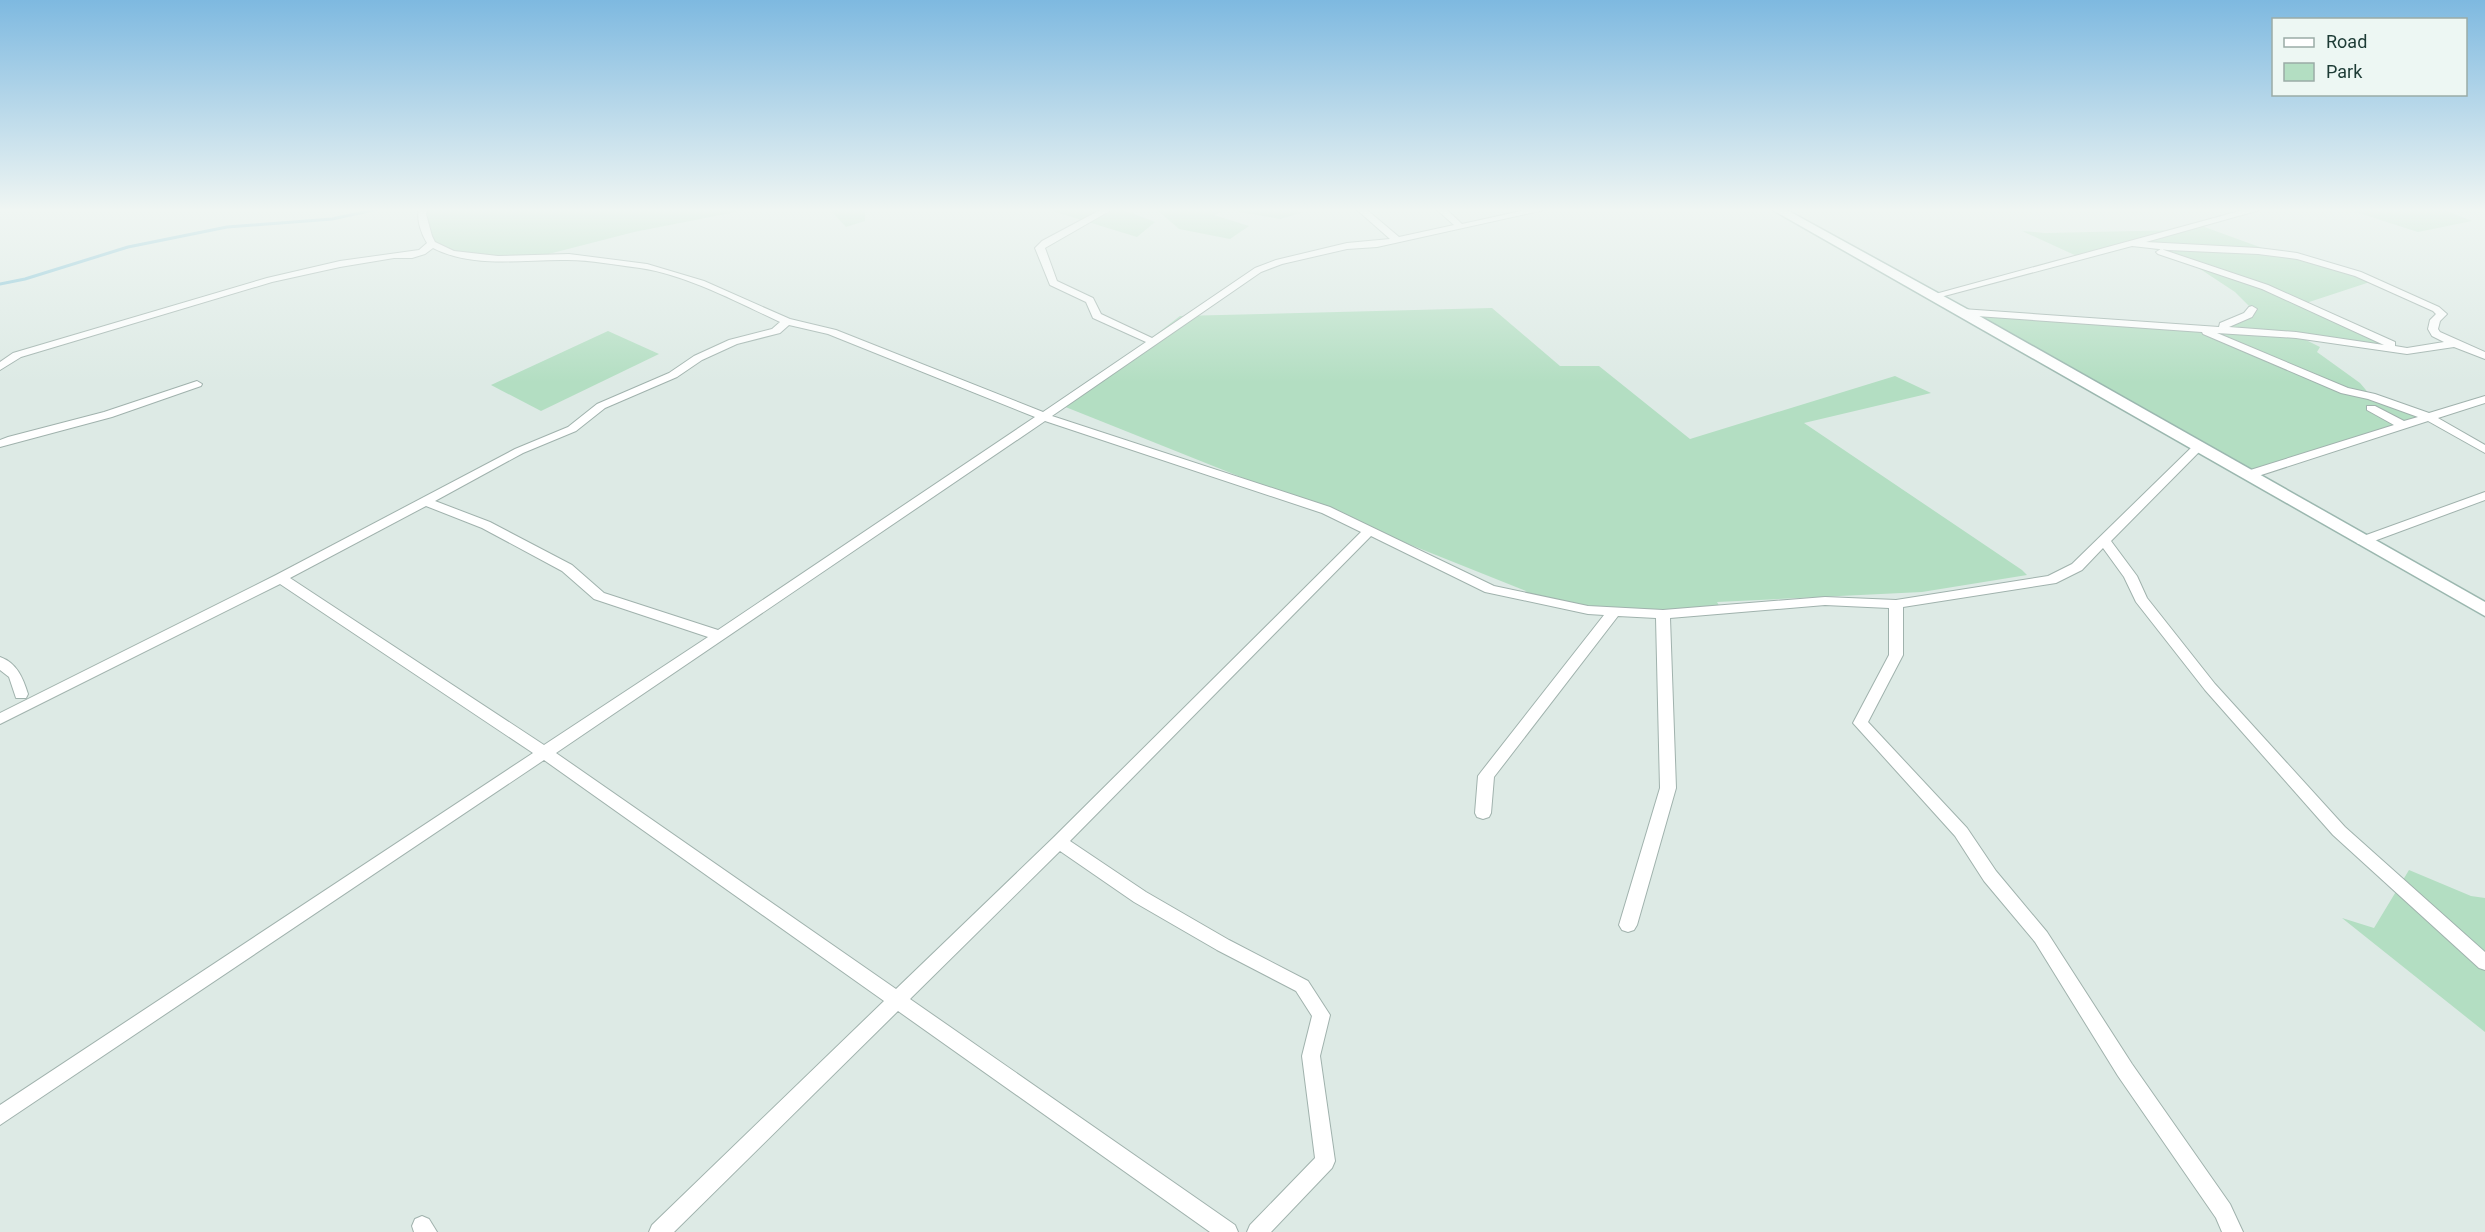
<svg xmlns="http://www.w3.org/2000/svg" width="2485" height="1232" viewBox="0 0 2485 1232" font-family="Roboto,sans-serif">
  <rect width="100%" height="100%" fill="#ddeae5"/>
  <g fill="#b3dec2">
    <path d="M424,209H751L634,232L533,258L452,254L432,244Z"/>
    <path d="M829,209H865V221L846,227Z"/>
    <path d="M1046,209H1121L1155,222L1137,237Z"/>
    <path d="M1156,209H1297L1301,213L1280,219L1228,210L1214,215L1249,226L1230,239L1179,229Z"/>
    <path d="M2346,209H2442L2472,221L2418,232Z"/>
    <path d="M2199,225L2276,253L2373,281L2303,304L2407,351L2298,336L2320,347L2317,352L2360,383L2371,396L2429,417L2248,475L1962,312L2223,330L2252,309L2235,292L2185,259L2133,243L2079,257L2022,231L2045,233L2183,230Z"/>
    <path d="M1492,308L1560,366H1599L1690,439L1895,376L1931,393L1804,423L2022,570L2027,575L1922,592L1717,602L1721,609L1663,614L1588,610L1531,598L1526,591L1063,406L1180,316Z"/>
    <path d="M608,331L659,354L541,411L491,385Z"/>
    <path d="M2409,870L2471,896L2485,898V1032L2342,918L2374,928Z"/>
  </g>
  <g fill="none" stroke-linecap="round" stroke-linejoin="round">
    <path stroke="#7fc1d5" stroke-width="3" d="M0,284L25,279L128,247L227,227L332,219L378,209"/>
    <g stroke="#a0b2ad" stroke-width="2">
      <g id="street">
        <path d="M419,209H428L426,214L432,236L435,242L454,251L498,256L569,254L647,264L704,281L790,319L836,330L1043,412L1146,342L1093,318L1086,302L1050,285L1035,248L1042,241L1102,209H1113L1045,248L1057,281L1093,298L1101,314L1152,338L1255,268L1276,260L1347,243L1390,239L1356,209H1366L1399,237L1454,225L1436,209H1446L1462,224L1530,209H1549L1377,247L1347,249L1282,264L1261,272L1052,416L1330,507L1494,586L1588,606L1663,610L1825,597L1896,600L2048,576L2072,564L2194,445H2202V449L2111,541L2137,576L2147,598L2215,684L2345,827L2485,952V970L2479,968L2333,835L2205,690L2136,602L2124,577L2103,548L2082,570L2056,583L1903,607V655L1868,722L1967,828L1996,871L2047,932L2132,1064L2230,1204L2243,1232H2222L2216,1218L2118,1076L2035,942L1984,881L1955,836L1853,723L1889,655V608L1825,605L1670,618L1676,788L1637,925L1634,930L1628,932L1622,930L1619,925L1660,788L1656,618L1618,616L1494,777L1491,813L1489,817L1483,819L1477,817L1475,813L1478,776L1481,772L1604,615L1588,614L1485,592L1371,536L1070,841L1146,892L1229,940L1308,981L1330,1015L1320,1056L1335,1161L1332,1168L1271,1232H1247L1250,1225L1315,1158L1302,1056L1312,1016L1296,991L1217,950L1134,902L1060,851L910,999L1235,1225L1238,1232H1210L898,1011L674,1232H649L652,1225L884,1001L544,760L0,1125V1105L533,753L280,584L0,724V713L276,575L515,449L568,427L597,404L669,373L694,356L729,340L772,329L780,322C737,302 687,275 640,268C616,265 591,260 567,260C523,259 474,269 433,248L425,254L412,258H394L340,267L272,282L21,357L0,370V362L13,353L267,278L340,261L419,250L427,243C422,235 416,220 419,209ZM789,325L828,334L1035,417L718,630L604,593L572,565L490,522L435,501L523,453L576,431L605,408L677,377L702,360L737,344L780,333ZM1045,421L1322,513L1361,532L1053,838L896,989L556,753ZM426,506L482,528L562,571L594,599L708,637L544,745L290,578Z"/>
        <path d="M2247,209H2263L2146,242L2258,248L2297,253L2361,272L2439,307L2447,314L2440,321L2438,329L2440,332L2485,352V359L2454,347L2407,354L2296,338L2217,333L2348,388L2375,394L2429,413L2485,396V403L2438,418L2485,445V453L2428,421L2252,478H2244L2242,475L2244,472L2394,425L2367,410V406H2375L2404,421L2418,417L2368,399L2341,393L2203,334L2202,332L1962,315L1957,312L1962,309L2219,327L2220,323L2244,313L2249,307L2252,306L2257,309L2252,317L2229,327L2296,332L2384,345L2262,289L2158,254L2156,252L2161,249L2268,285L2395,342V346L2407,348L2444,342L2432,336L2428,329L2430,320L2436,314L2433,311L2355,276L2297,259L2258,254L2168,250L2132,246L1933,299L1928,296Z"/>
        <path d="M197,381L202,384L201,386L112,417L0,447V440L8,437L104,412Z"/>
        <path d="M2485,492V500L2366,544H2358L2356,541L2358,538Z"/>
        <path d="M0,657C17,663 23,678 28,694L26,698H16L9,677L0,670Z"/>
        <path d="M422,1216L429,1219L437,1232H414L412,1226L415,1219Z"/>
      </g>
    </g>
    <g stroke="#9bb7af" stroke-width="3">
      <path id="secondary" d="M1771,209H1785L1967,309L2485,602V616Z"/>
    </g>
    <use href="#street" fill="#fff" fill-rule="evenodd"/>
    <use href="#secondary" fill="#fff" fill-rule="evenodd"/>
  </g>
  <linearGradient id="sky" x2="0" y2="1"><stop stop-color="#7eb9e0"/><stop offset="0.55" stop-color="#f0f6f3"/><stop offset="1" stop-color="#f0f6f3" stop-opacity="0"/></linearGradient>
  <rect width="2485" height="382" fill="url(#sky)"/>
  <rect x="2272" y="18" width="195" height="78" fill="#edf7f3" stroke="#9aaca7" stroke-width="1.5"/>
  <rect x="2284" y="38" width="30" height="9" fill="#ffffff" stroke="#9aaca7" stroke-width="1.5"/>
  <text x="2326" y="48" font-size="18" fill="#1d3b35">Road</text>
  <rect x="2284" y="63" width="30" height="18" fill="#b3dec2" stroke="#9aaca7" stroke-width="1.5"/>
  <text x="2326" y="78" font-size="18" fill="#1d3b35">Park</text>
</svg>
